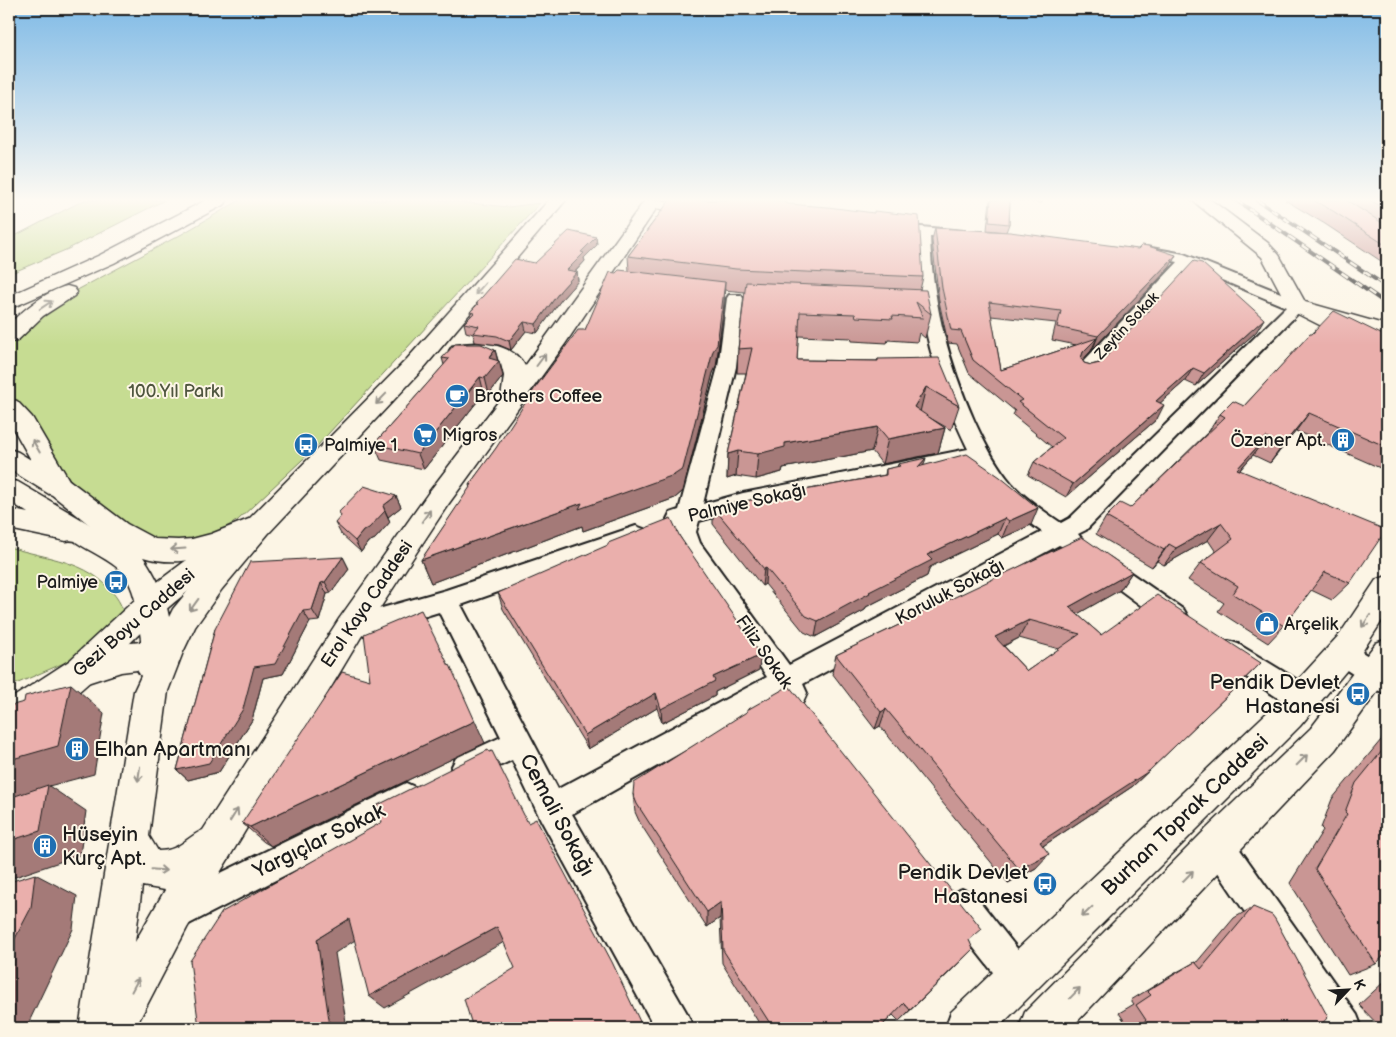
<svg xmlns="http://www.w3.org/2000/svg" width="1396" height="1037" viewBox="0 0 1396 1037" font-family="'Balsamiq Sans',sans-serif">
  <rect width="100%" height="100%" fill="#fcf5e5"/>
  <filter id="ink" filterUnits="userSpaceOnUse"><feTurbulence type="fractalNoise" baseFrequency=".02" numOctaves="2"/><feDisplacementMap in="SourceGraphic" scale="10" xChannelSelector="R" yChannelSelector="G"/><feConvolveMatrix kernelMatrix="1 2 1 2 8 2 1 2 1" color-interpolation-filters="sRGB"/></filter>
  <g filter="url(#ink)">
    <g fill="#c6dc92" stroke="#717c57">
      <path d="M84,200H165L68,249L9,274V239Z"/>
      <path d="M240,200H440L508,207L540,203L317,446L238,520L206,539L144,548L72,482L9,393V337L38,311L182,234Z"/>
      <path d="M9,547C46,559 88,560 113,593C118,599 123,607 123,614C124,622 122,630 121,638L9,687Z"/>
    </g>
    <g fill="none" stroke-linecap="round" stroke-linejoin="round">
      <g stroke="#1c1c1c" stroke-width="4">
        <g id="street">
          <path d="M654,200L696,204L703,208L696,212L651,208L644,204L646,201Z"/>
          <path d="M889,224L964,231L969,232L971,235L969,238L964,239L930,236C932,301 948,361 974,420C984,442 995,464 1011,483C1025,499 1044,511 1061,523L1070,518L1286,307L1191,267L1093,374L1086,376L1079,374L1077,370L1079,366L1178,262L1141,255L1138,252L1141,249L1146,247L1184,254L1303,302L1305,306L1086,530L1078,534L1084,542L1080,548L1072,551L1059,545L803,684L807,693L803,702L793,705L783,702L780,697L572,814L688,1015L693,1028H655L541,820L512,760L466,782L456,778L451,768L456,758L501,737L439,612L350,639L341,635L337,628L341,621L350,617L446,590L636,526L644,529L647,535L644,541L461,605L558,789L767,677L682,552L674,532L675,526L670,525L667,519L670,513L679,510L718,367L727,298L729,295H741L743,298L736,367L703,504L743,493L968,449C935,382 915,310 916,235L884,231L882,228L884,225ZM975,462C992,492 1014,512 1042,532L789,665L700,543L696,532L699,521L743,509Z"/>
          <path d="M1101,555L1109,558L1184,610L1188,617L1184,624L1175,627L1166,624L1093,570L1089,564L1093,558Z"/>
          <path d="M1229,641L1238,644L1312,689L1316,698L1312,707L1302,710L1292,707L1220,660L1216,652L1220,644Z"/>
          <path d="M1342,642L1351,645L1387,668V694L1377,690L1333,661L1329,653L1333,645Z"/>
          <path d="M406,783L417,788L421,798L417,808L189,924L177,929L165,924L160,912L165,900Z"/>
          <path d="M1218,829L1229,834L1357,1015L1362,1028H1323L1207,856L1202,845L1207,834Z"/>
          <path d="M962,889L974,894L1031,966L1037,978L1031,990L1019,996L1007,990L950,918L945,906L950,894Z"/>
        </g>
      </g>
      <g stroke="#1c1c1c" stroke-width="3">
        <g id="secondary">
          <path d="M1192,200H1211L1268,243L1279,255L1305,302L1387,325V338L1290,310L1262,257Z"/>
          <path d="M251,522L261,525L265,532L261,539C227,562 194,585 163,612C114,654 73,712 9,732V700L69,661L140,595L184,562L241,525Z"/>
        </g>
      </g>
      <g stroke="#1c1c1c" stroke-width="3">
        <g id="primary">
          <path d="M549,200H566L423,369L268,534L222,589L195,627L183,652L168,691L149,836L158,851C180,851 185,838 203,830L339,619L429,492L501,398L504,376L501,364L489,358L452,356L449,351L452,346C476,340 512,342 525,366L645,200H662L565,344L447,506L361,637L187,928L135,1028H79L134,691L141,676L137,670L121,672L81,685L69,681L65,671L69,661L121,644L141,642V639C138,617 137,590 122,572C112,561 89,551 76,542L72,535L76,528L86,525L91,526L51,494L47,487L51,480L60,478L69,480L127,524L155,539L178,540L192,539L211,534L249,519L407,359ZM219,553L173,609L169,617C165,595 156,575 143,557C169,565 193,561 219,553ZM142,886L165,890L135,942Z"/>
          <path d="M1297,300L1346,321L1353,320L1378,323L1382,327L1378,331L1371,333L1387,341V356L1379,355L1290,310L1287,306L1290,302Z"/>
          <path d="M1387,576V613L1362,652L1300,726L998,1028H945L951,1012L1276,704L1340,634L1376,580Z"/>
          <path d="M1387,639V678L1335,750L1071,1028H1019L1025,1012L1204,831L1311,728L1376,643Z"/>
        </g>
      </g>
      <g stroke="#1c1c1c" stroke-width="3">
        <g id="highway">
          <path d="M206,200H227L225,204L114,263L9,309V296L100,255Z"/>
          <path d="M67,286L74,288L77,292L74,296L43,316L17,341L9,342V324C25,309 46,291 67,286Z"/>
          <path d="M9,399L17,401L32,417L73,487L69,494L60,496L49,494L9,469V449L18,452L31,460L9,421Z"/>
          <path d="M9,480L18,482L96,528L100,535L96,542C81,547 76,538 66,541L9,529V509L28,513L9,501Z"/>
        </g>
      </g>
      <use href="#street" fill="#fcf5e5" fill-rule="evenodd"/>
      <use href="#secondary" fill="#fcf5e5" fill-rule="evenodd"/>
      <use href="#primary" fill="#fcf5e5" fill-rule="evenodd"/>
      <use href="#highway" fill="#fcf5e5" fill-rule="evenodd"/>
      <g stroke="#1c1c1c" stroke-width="4">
        <g id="rail">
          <path d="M1236,200L1387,304"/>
          <path d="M1257,200L1387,287"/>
        </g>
      </g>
      <use href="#rail" stroke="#fcf5e5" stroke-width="2.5" stroke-dasharray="8" stroke-linecap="butt"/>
    </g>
    <g fill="#c99694" stroke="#1c1c1c" fill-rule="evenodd">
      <path d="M670,200H785L784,203L923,277L920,290L931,314L925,338L919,333L917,342L888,340L887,343L852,341L851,338L798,336L797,360L877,361L878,359L959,406L951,430L930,418L945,428L938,453L882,464L872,451L783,468L782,472L756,479L736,476L727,479L728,454L746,373H737L738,349L745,292L724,290V304L716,367L713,373L683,491L675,498L583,531L582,526L431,583L421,560L470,488L469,485L585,330L616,273L629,271L628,256Z"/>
      <path d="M990,200H1010L1009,224L1006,232L987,230Z"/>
      <path d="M1012,200H1043L1042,203Z"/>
      <path d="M1285,200H1387V265L1325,224Z"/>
      <path d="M935,228L1170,267L1093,349H1092L1091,351L1082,360L1084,363L1091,365L1264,319L1256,332L1196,386L1185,381L1160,403L1157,419L1066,497L1028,475L1034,462L1052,447L1013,415L1015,411L969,373L957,344L948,343L939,301L932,240ZM991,316L1056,323L1052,340L1076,345L1001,370Z"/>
      <path d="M596,237L597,245L584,258L585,261L575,272H577L578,281L561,300L537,333L526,331L511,350L499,345L475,342L473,334L466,332L464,323L471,316L470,312L476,305V304Z"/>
      <path d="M1312,334L1387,337V471L1296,431L1270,463L1253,455L1240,470L1350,583L1332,600L1311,590L1284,626L1268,643L1218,611L1224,603L1188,580L1201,563L1216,552L1208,540L1164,565L1157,561L1152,567L1096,534L1106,517L1130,508L1209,431L1220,414L1244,406Z"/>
      <path d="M495,350L498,360L499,361L503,376L489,394L484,393L424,469L381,460L374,444L444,365L442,358Z"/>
      <path d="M898,464L924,466L1031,525L1002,538L998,534L930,567L927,576L866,607L865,610L815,637L804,632L765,584L762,586L713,524V507L885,475L886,469L897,467Z"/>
      <path d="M396,496L401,507L388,517L390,522L375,539L368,542L361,552L341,534L335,523Z"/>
      <path d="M680,537L759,670L715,692V696L662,723L657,708L588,749L503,609L498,593Z"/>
      <path d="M343,557L349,569L331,593L327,594L319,621L310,622L283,674L263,678L252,720L219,772L188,780L177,770L215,629Z"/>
      <path d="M1132,572L1120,590L1077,614L1101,635L1261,663L1133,786L1043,846L1036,868L1008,883L880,726L875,729L832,673L836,655L901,624L902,622ZM1019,638L1059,649L1027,671L1004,646Z"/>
      <path d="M747,710L970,942L960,962L899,1021L893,1015L880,1028H762L722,963L720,918L707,927L640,823L635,812L633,794L747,712Z"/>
      <path d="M1387,723V952L1376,964L1348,975L1290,883L1323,830L1321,828L1332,799L1386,734L1380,730Z"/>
      <path d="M485,743L271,846L264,842L242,823Z"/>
      <path d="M1253,907L1318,1028H1128H1129L1119,1013L1134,1004L1131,1000L1177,972L1195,962L1196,963L1234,918Z"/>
      <path d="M1387,979V1028H1381L1359,1005Z"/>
    </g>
    <g fill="#a47a78" stroke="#1c1c1c">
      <path d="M596,237L597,245L584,258L585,261L568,279L567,270L581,252Z"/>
      <path d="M1176,255L1170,267L1093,349L1098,336Z"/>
      <path d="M577,272L578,281L561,300L537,333L536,324L560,291Z"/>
      <path d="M725,282L724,304L716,367L713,373L683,491L675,498L583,531L582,526L431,583L421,560L582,503Z"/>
      <path d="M1264,319L1256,332L1196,386L1204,373Z"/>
      <path d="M524,322L526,331L511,350L509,341Z"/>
      <path d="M1097,338L1091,351L1078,365L1083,352Z"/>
      <path d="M495,350L498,362L499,361L503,376L489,394L485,378L489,358Z"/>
      <path d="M1193,368L1185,381L1148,414L1156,401Z"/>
      <path d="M480,377L484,393L424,469L418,454Z"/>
      <path d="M926,387L920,412L914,407Z"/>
      <path d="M1164,405L1157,419L1066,497L1073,484Z"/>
      <path d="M1309,413L1296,431L1270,463L1283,445Z"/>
      <path d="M878,427L872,451L783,468L782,472L756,479L758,454L785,443Z"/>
      <path d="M945,428L938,453L882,464L888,439Z"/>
      <path d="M1266,437L1253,455L1225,486L1237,469Z"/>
      <path d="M738,451L736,476L727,479L728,454Z"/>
      <path d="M926,458L921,475L918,467Z"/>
      <path d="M396,496L401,507L388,517L383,506Z"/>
      <path d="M1038,508L1031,525L1002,538L1009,521Z"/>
      <path d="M385,511L390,522L375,539L368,542L361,552L355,541L363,531Z"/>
      <path d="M1005,518L998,534L930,567L927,576L866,607L865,610L815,637L818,621L869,592L927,555Z"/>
      <path d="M1221,523L1208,540L1164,565L1176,548Z"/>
      <path d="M1169,544L1157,561L1152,567L1164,550Z"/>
      <path d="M343,557L349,569L331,593L325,582Z"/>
      <path d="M766,568L765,584L762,586L764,569Z"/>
      <path d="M1132,572L1120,590L1058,625L1069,607Z"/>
      <path d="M321,583L327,594L319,621L312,610Z"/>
      <path d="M303,611L310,622L283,674L263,678L252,720L219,772L188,780L177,770L254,667Z"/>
      <path d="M1029,620L1019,638L987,654L995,637Z"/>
      <path d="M761,655L759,670L715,692V696L662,723L661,709L713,677Z"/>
      <path d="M1261,663L1133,786L1028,856L1040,842Z"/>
      <path d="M71,684L104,713L94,774L49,786L86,811L80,855L9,879V760Z"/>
      <path d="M656,693L657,708L588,749L585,735Z"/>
      <path d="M886,709L880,726L875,729L881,712Z"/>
      <path d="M475,721L485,743L271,846L250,827Z"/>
      <path d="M1049,854L1036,868L1008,883L1019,869Z"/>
      <path d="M35,874L77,896L73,929L27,1026L21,1028H9V950Z"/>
      <path d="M721,902L720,918L707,927V912Z"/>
      <path d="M349,919L366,933L335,953L347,1028H326L317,939Z"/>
      <path d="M497,927L506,941L385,1008L369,996Z"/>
      <path d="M973,949L960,962L899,1021L910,1010Z"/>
      <path d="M528,1022L532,1028H518Z"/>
    </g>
    <g fill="#eaafac" stroke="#1c1c1c" fill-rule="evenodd">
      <path d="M670,200H769L780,201L789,204L828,207L874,213V211L919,216L923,277L736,269L628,256Z"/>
      <path d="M991,200H1010L1009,224L989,222Z"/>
      <path d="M1313,200H1346L1387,226V246L1333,211Z"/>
      <path d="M1370,200H1387V210Z"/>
      <path d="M935,228L1010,232L1138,249L1142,245L1148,246L1176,255L1098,336L1057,327L1061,311L989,302L1001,370L1097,338L1083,352L1081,358L1084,363L1091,365L1100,363L1194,261L1202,263L1264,319L1204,373L1193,368L1156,401L1164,405L1073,484L1034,462L1063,438L1018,402L1022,400L973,360L961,331L951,330L942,288Z"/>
      <path d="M569,231L596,237L581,252L584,253L567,270L577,272L560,291L536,324L524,322L509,341L497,336L473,333L479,326L464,323L474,313L470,312L478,304H476L515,259L535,263Z"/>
      <path d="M619,270L725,282L717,345L713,351L683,469L674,475L579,509L582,503L421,560L472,484L469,485L496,448L535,388L578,330H585L610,272L616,273Z"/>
      <path d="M746,282L926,290L931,314L916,302L923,318L892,316L893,319L856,317L855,314L800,312L797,360L878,361V359L939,358L959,406L926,387L914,407L945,428L888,439L878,427L785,443V447L758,454L738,451L728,454L752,348L738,349Z"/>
      <path d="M1334,311L1387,337V447L1309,413L1283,445L1266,437L1237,469L1386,530L1350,583L1325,572L1284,626L1233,594L1238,586L1201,563L1233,539L1221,523L1176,548L1169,544L1164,550L1106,517L1120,503L1130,508L1225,417L1220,414L1233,401L1244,406L1310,334H1312Z"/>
      <path d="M455,344H481L495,350L489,358L499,361L485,378L480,377L418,454L374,444L449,359L442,358Z"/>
      <path d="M967,454L1000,477L1038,508L1009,521L1005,518L927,555L932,560L869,592L870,593L818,621L806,616L766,568L764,569L713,507L886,475V469L900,466L898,464L926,458L918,467Z"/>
      <path d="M364,486L396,496L383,506L385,511L369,528L363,531L355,541L335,523L341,516L339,512Z"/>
      <path d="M671,518L680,537L761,655L713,677L715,681L661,709L656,693L585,735L498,593L608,545V543Z"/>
      <path d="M1082,537L1132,572L1069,607L1101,635L1157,595L1261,663L1149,771L1040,842L1049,854L1019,869L886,709L881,712L836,655L903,623L902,622ZM1029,620L1080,634L1027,671L995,637Z"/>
      <path d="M343,557L325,582L321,583L312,610L303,611L275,664L254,667L243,709L209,763L177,770L215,629L250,562Z"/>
      <path d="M421,610L449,666L450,665L475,721L250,827L242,823L342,672L370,680L364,634Z"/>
      <path d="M71,684L58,746L9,760V706L24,702L25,696Z"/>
      <path d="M789,686L982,929L969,940L973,949L910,1010L904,1003L880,1028H773L723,950L721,902L707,912L637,804L633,794L634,783L748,711L747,710Z"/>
      <path d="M1387,745V952L1376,964L1315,869L1347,814L1345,812L1356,783Z"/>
      <path d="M488,750L489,752L492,751L528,823L536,819L612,962L643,1028H530L528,1022L518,1028H473L464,999L515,968L497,927L369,996L349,919L317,939L330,1026L326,1028H198L199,1027L190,961L222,912L382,822L376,806Z"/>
      <path d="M48,785L40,831L9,841V798Z"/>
      <path d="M35,874L31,908L9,950V882Z"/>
      <path d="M1253,907L1272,915L1275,919L1328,1017L1318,1028H1136L1146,1020L1136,1005L1151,995L1147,991L1195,962L1201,969Z"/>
    </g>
    <defs><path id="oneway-shaft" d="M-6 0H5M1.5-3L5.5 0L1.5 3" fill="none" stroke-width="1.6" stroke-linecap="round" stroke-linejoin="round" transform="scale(1.25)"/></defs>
    <g stroke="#97938b">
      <use href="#oneway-shaft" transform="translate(480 289) rotate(131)"/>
      <use href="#oneway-shaft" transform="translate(46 305) rotate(-34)"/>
      <use href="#oneway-shaft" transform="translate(541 360) rotate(-53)"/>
      <use href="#oneway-shaft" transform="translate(381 399) rotate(134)"/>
      <use href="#oneway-shaft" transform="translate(36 446) rotate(-120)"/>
      <use href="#oneway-shaft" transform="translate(426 516) rotate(-55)"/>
      <use href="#oneway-shaft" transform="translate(178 549) rotate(176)"/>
      <use href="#oneway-shaft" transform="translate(194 605) rotate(126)"/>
      <use href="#oneway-shaft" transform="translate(1366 621) rotate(124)"/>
      <use href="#oneway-shaft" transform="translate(1302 760) rotate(-45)"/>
      <use href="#oneway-shaft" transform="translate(139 774) rotate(98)"/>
      <use href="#oneway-shaft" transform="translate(234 815) rotate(-58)"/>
      <use href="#oneway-shaft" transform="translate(159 870) rotate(5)"/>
      <use href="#oneway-shaft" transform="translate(1188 876) rotate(-46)"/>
      <use href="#oneway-shaft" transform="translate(1087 912) rotate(136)"/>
      <use href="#oneway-shaft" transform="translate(135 985) rotate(-62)"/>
      <use href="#oneway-shaft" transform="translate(1075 993) rotate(-46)"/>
    </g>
  </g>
  <linearGradient id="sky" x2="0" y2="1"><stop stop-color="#7fbae6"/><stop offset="0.58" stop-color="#fefaf3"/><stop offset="1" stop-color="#fefaf3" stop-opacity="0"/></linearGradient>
  <rect width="1396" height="345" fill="url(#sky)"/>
  <defs>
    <g id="cafe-disc" transform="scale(1.25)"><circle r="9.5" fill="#1f6fb2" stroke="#fcf5e5"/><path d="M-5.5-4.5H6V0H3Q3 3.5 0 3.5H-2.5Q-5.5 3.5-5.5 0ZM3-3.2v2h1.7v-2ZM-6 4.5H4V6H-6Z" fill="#fff"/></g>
    <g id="supermarket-disc" transform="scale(1.25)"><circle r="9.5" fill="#1f6fb2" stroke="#fcf5e5"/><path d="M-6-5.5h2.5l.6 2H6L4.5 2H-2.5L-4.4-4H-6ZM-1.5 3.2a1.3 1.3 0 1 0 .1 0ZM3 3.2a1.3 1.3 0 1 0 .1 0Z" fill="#fff"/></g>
    <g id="building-disc" transform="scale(1.25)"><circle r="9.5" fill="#1f6fb2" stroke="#fcf5e5"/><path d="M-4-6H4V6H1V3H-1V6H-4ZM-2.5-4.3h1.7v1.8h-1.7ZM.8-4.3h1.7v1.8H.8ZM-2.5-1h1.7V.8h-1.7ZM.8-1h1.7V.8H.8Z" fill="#fff"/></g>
    <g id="bus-disc" transform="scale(1.25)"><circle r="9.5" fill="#1f6fb2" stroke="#fcf5e5"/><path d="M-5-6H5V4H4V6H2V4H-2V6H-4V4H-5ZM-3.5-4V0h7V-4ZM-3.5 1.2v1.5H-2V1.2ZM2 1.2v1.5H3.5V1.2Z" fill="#fff"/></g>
    <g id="shop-disc" transform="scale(1.25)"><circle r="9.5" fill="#1f6fb2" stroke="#fcf5e5"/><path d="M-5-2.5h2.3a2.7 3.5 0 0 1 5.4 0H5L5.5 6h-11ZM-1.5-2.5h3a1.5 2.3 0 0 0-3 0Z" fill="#fff"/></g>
  </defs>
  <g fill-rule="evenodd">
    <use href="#cafe-disc" x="457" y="396"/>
    <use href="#supermarket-disc" x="425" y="435"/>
    <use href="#building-disc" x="1343" y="440"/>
    <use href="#bus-disc" x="306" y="445"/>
    <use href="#bus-disc" x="116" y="582"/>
    <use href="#shop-disc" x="1267" y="624"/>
    <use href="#bus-disc" x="1358" y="694"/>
    <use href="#building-disc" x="77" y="749"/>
    <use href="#building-disc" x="45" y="846"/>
    <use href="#bus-disc" x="1045" y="884"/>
  </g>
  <g text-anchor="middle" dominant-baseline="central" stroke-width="4" stroke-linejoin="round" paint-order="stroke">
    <g font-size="15" fill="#1c1c1c" stroke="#fcf5e5">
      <text transform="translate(1127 326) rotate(-47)">Zeytin Sokak</text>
    </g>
    <g font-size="18" fill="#4f563f" stroke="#fcf5e5">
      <text x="176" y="391">100.Yıl Parkı</text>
    </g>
    <g font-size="18" fill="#1c1c1c" stroke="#fcf5e5" text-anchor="start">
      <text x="474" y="396">Brothers Coffee</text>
      <text x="442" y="435">Migros</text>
      <text x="1326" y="440" text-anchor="end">Özener Apt.</text>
      <text x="324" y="445">Palmiye 1</text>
      <text x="98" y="582" text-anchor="end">Palmiye</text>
      <text x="1284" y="624">Arçelik</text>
    </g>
    <g font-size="18" fill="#1c1c1c" stroke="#fcf5e5">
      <text transform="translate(747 503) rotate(-13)">Palmiye Sokağı</text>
      <text transform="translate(950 592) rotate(-28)">Koruluk Sokağı</text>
      <text transform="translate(367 604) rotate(-56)">Erol Kaya Caddesi</text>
      <text transform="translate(134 623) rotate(-41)">Gezi Boyu Caddesi</text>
      <text transform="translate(764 652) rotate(55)">Filiz Sokak</text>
    </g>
    <g font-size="21" fill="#1c1c1c" stroke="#fcf5e5" text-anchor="end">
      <text x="1340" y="682">Pendik Devlet<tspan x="1340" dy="24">Hastanesi</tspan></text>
      <text x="94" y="749" text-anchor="start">Elhan Apartmanı</text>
      <text x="62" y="834" text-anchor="start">Hüseyin<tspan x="62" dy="24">Kurç Apt.</tspan></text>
      <text x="1028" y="872">Pendi̇k Devlet<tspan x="1028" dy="24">Hastanesi̇</tspan></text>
    </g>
    <g font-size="21" fill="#1c1c1c" stroke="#fcf5e5">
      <text transform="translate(557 815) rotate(62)">Cemali Sokağı</text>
      <text transform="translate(1185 815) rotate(-44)">Burhan Toprak Caddesi</text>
      <text transform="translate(319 841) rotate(-26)">Yargıçlar Sokak</text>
    </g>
  </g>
  <rect width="1396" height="1037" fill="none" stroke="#fcf5e5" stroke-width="30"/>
  <rect x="15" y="15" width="1366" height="1007" fill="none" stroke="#1c1c1c" stroke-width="2" filter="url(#ink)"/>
  <g transform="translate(1348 990) rotate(65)" stroke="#fcf5e5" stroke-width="4" paint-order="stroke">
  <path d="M0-4L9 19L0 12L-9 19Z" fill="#1c1c1c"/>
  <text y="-8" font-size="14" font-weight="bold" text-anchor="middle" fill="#1c1c1c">K</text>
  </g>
</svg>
